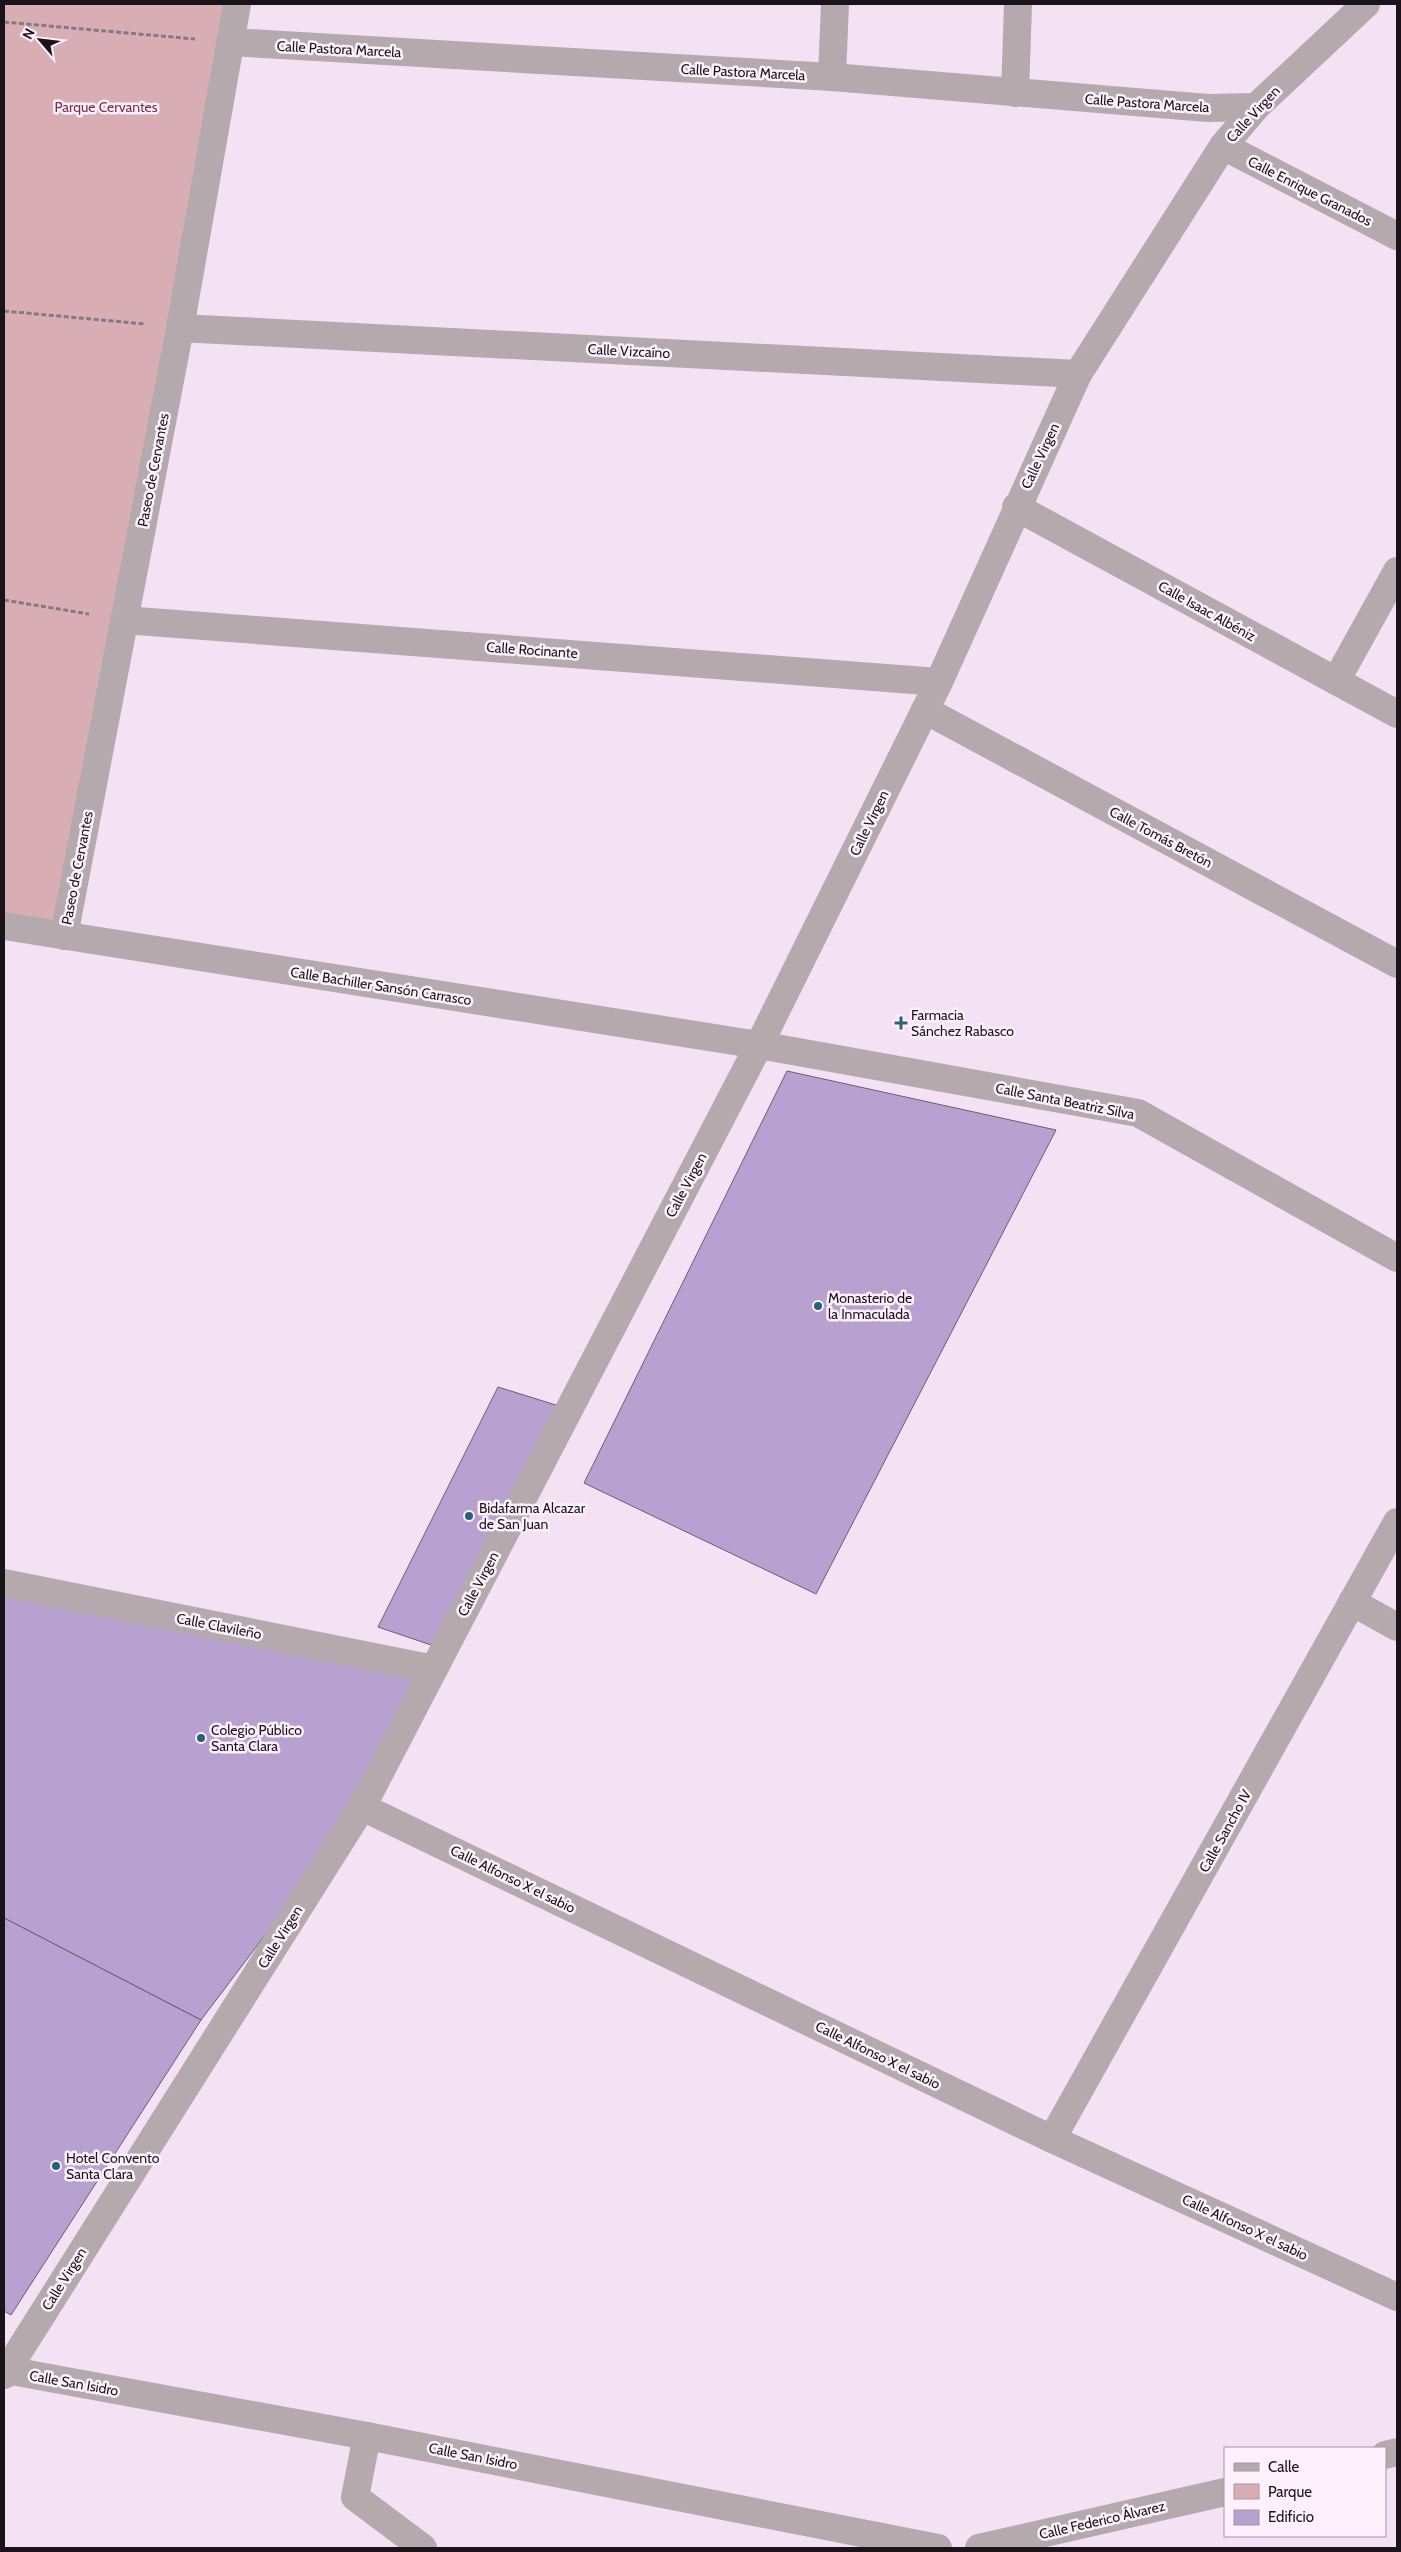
<svg xmlns="http://www.w3.org/2000/svg" width="1401" height="2552" viewBox="0 0 1401 2552" font-family="Cabin,sans-serif">
  <rect width="100%" height="100%" fill="#f4e1f3"/>
  <path fill="#d8aeb4" d="M4,4H225L73,927L4,915Z"/>
  <g fill="#b8a1d0" stroke="#685f71">
    <path d="M787,1071L1056,1130L816,1594L584,1483Z"/>
    <path d="M498,1387L559,1406L440,1648L378,1627Z"/>
    <path d="M4,1583L434,1669L362,1807L201,2020L4,1918Z"/>
    <path d="M4,1918L201,2020L11,2315L4,2311Z"/>
  </g>
  <g fill="none" stroke-linecap="round" stroke-linejoin="round">
    <g stroke="#857884" stroke-width="3" stroke-dasharray="5 2.5" stroke-linecap="butt">
      <path d="M4,22L195,39"/>
      <path d="M4,311L145,324"/>
      <path d="M4,600L89,614"/>
    </g>
    <g stroke="#b4aaae" stroke-width="28">
      <path d="M230,42L832,77L1208,108L1256,107"/>
      <path d="M832,77L835,4"/>
      <path d="M1015,93L1018,4"/>
      <path d="M1223,146L1397,236"/>
      <path d="M180,328L1078,374"/>
      <path d="M1016,507L1397,714"/>
      <path d="M124,620L939,682"/>
      <path d="M1336,681L1397,571"/>
      <path d="M925,710L1397,964"/>
      <path d="M4,926L759,1045L1138,1113L1397,1258"/>
      <path d="M64,936L180,328L237,4"/>
      <path d="M4,1583L434,1669"/>
      <path d="M1352,1602L1397,1627"/>
      <path d="M362,1807L1052,2139L1397,2297"/>
      <path d="M1052,2139L1397,1522"/>
      <path d="M6,2370L367,2436L938,2548"/>
      <path d="M4,2375L362,1807L759,1045L939,682L1078,374L1223,146L1256,107L1366,4"/>
      <path d="M367,2436L355,2497L423,2548"/>
      <path d="M1385,2455L1397,2452"/>
      <path d="M979,2548L1225,2492"/>
    </g>
  </g>
  <g fill="#246379" stroke="#fff0fe" stroke-width="2">
    <path d="M898.5 1015.5h5v5h5v5h-5v5h-5v-5h-5v-5h5z"/>
    <circle cx="818" cy="1306" r="5"/>
    <circle cx="469" cy="1516" r="5"/>
    <circle cx="201" cy="1738" r="5"/>
    <circle cx="56" cy="2166" r="5"/>
  </g>
  <g text-anchor="middle" dominant-baseline="central" stroke-width="5" stroke-linejoin="round" paint-order="stroke">
    <g font-size="14" fill="#1a141a" stroke="#fff0fe">
      <text transform="translate(339 49) rotate(3)">Calle Pastora Marcela</text>
      <text transform="translate(743 72) rotate(3)">Calle Pastora Marcela</text>
      <text transform="translate(1147 103) rotate(4)">Calle Pastora Marcela</text>
      <text transform="translate(1253 114) rotate(-47)">Calle Virgen</text>
      <text transform="translate(1310 191) rotate(27)">Calle Enrique Granados</text>
      <text transform="translate(629 351) rotate(3)">Calle Vizcaíno</text>
      <text transform="translate(1040 456) rotate(-65)">Calle Virgen</text>
      <text transform="translate(153 470) rotate(-79)">Paseo de Cervantes</text>
      <text transform="translate(1207 611) rotate(29)">Calle Isaac Albéniz</text>
      <text transform="translate(532 650) rotate(4)">Calle Rocinante</text>
      <text transform="translate(869 823) rotate(-64)">Calle Virgen</text>
      <text transform="translate(1161 837) rotate(28)">Calle Tomás Bretón</text>
      <text transform="translate(77 868) rotate(-79)">Paseo de Cervantes</text>
      <text transform="translate(381 986) rotate(9)">Calle Bachiller Sansón Carrasco</text>
      <text transform="translate(1065 1101) rotate(11)">Calle Santa Beatriz Silva</text>
      <text transform="translate(686 1185) rotate(-62)">Calle Virgen</text>
      <text transform="translate(478 1584) rotate(-62)">Calle Virgen</text>
      <text transform="translate(219 1626) rotate(11)">Calle Clavileño</text>
      <text transform="translate(1225 1831) rotate(-61)">Calle Sancho IV</text>
      <text transform="translate(513 1879) rotate(26)">Calle Alfonso X el sabio</text>
      <text transform="translate(280 1937) rotate(-58)">Calle Virgen</text>
      <text transform="translate(878 2055) rotate(26)">Calle Alfonso X el sabio</text>
      <text transform="translate(1245 2227) rotate(25)">Calle Alfonso X el sabio</text>
      <text transform="translate(64 2279) rotate(-58)">Calle Virgen</text>
      <text transform="translate(74 2383) rotate(10)">Calle San Isidro</text>
      <text transform="translate(473 2456) rotate(11)">Calle San Isidro</text>
      <text transform="translate(1102 2520) rotate(-13)">Calle Federico Álvarez</text>
    </g>
    <g font-size="14" fill="#793242" stroke="#fff0fe">
      <text x="106" y="107">Parque Cervantes</text>
    </g>
    <g font-size="14" fill="#1a141a" stroke="#fff0fe" text-anchor="start">
      <text x="911" y="1015">Farmacia<tspan x="911" dy="16">Sánchez Rabasco</tspan></text>
      <text x="828" y="1298">Monasterio de<tspan x="828" dy="16">la Inmaculada</tspan></text>
      <text x="479" y="1508">Bidafarma Alcazar<tspan x="479" dy="16">de San Juan</tspan></text>
      <text x="211" y="1730">Colegio Público<tspan x="211" dy="16">Santa Clara</tspan></text>
      <text x="66" y="2158">Hotel Convento<tspan x="66" dy="16">Santa Clara</tspan></text>
    </g>
  </g>
  <rect width="1401" height="2552" fill="none" stroke="#1a141a" stroke-width="10"/>
  <rect x="1224" y="2447" width="162" height="90" fill="#fff0fe" stroke="#a398a3"/>
  <rect x="1234" y="2463" width="25" height="8" fill="#b4aaae" stroke="#a398a3"/>
  <text x="1268" y="2472" font-size="15" fill="#1a141a">Calle</text>
  <rect x="1234" y="2484" width="25" height="15" fill="#d8aeb4" stroke="#a398a3"/>
  <text x="1268" y="2497" font-size="15" fill="#1a141a">Parque</text>
  <rect x="1234" y="2510" width="25" height="15" fill="#b8a1d0" stroke="#a398a3"/>
  <text x="1268" y="2522" font-size="15" fill="#1a141a">Edificio</text>
  <g transform="translate(40 40) rotate(298)" stroke="#fff0fe" stroke-width="4" paint-order="stroke">
  <path d="M0-4L9 19L0 12L-9 19Z" fill="#1a141a"/>
  <text y="-8" font-size="14" font-weight="bold" text-anchor="middle" fill="#1a141a">N</text>
  </g>
</svg>
